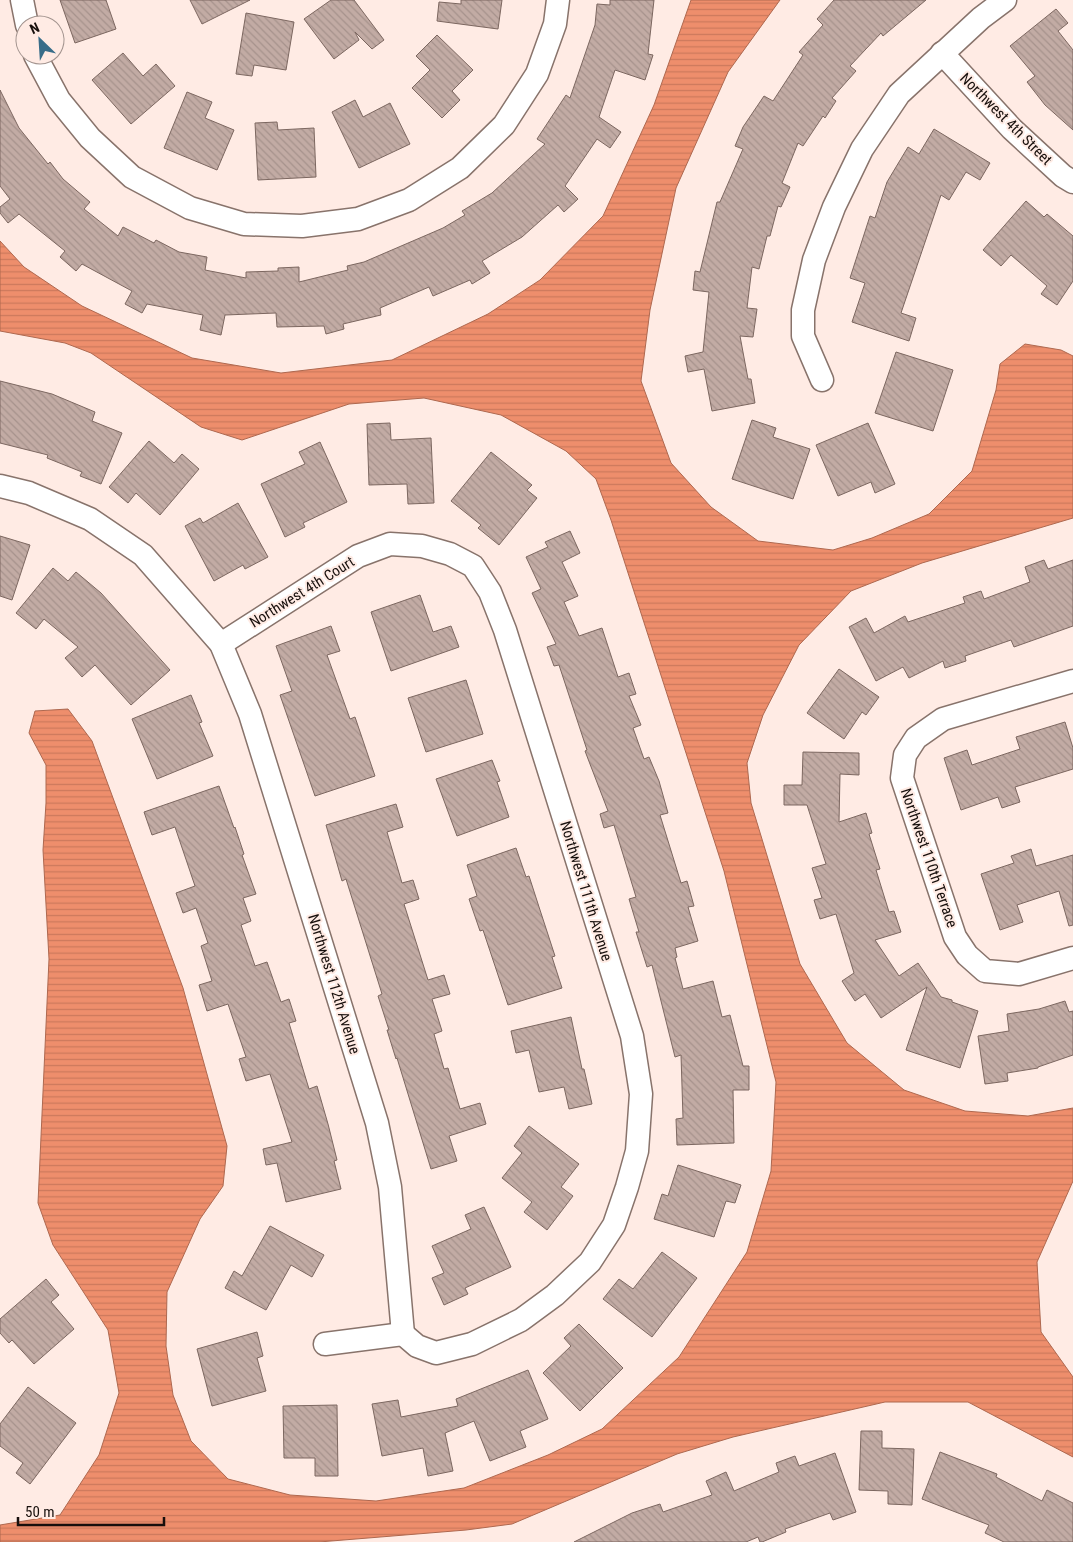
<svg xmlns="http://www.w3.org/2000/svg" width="1073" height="1542" viewBox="0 0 1073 1542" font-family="'Roboto Condensed',sans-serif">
  <defs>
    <pattern id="water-rules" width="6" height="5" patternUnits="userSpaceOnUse" patternTransform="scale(1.25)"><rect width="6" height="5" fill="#ee8e6c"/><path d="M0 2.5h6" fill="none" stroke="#cb795c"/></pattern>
    <pattern id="building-back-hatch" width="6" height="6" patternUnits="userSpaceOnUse" patternTransform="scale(1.25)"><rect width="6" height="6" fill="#c2aba4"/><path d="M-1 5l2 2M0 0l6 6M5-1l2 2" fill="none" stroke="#a6928c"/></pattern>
  </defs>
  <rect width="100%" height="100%" fill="#ffebe4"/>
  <path fill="url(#water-rules)" stroke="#ae684f" d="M691,0H780L728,72L676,188L650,310L641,381L671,463L711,507L758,541L833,550L872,538L929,514L972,471L996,390L1000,364L1025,344L1061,350L1073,356V518L922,563L851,591L799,645L763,715L747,763L751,803L800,964L847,1043L904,1090L965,1111L1028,1116L1073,1108V1181L1037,1262L1041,1332L1073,1377V1457L968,1402H885L733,1437L677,1454L512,1524L466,1530L319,1542H0V1525L60,1515L99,1455L119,1393L108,1330L53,1245L38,1203L49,959L43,850L46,803V765L29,733L35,711L68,709L92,741L183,988L227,1146L223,1186L200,1219L167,1292L166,1346L173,1395L191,1441L228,1479L290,1495L376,1501L464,1488L548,1455L602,1429L679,1357L747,1252L771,1171L776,1082L724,871L611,520L596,479L566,451L501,415L424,398L349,404L242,440L201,427L91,353L65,343L0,331V241L24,267L82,306L192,358L281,373L392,360L488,314L540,280L603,216L654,105Z"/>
  <g fill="url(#building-back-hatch)" stroke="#7c6760">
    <path d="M60,0H106L116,29L75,43Z"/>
    <path d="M190,0H250L202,24Z"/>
    <path d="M331,0H354L384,40L372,49L355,32L359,40L334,59L304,19Z"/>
    <path d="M461,0H502L498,29L437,21L439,2L461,4Z"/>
    <path d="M610,0H654L648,54L653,55L645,80L615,70L599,117L621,132L610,148L597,139L565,186L578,199L564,212L558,205L522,237L482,261L490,273L472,284L470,280L433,296L429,287L380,308L381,315L343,324L344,329L326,334L324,326L277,327L276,313L225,315L221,335L200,330L203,315L147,304L142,313L125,304L132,291L82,264L76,271L60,257L65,251L19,214L8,223L0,213V207L10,199L0,186V90L19,128L48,164L50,162L63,179L90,202L84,209L118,236L123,227L154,243L156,240L179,252L207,257L205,270L246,278V272L278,271V268L299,267V282L348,270L347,266L364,262L443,228L465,215L462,211L492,193L545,144L537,139L566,95L570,98L595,25L597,4L610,5Z"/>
    <path d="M834,0H926L883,36L881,33L850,66L856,71L832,98L836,101L825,118L823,116L803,146L798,143L782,183L790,187L781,207L778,206L770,236H767L759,269L752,267L747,308L757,309L753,337L740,336L748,379H751L755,403L712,411L704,369L688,372L685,356L703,352L709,292L693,290L695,271L700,272L717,202H720L743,149L735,146L743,127L764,96L773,101L803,55L799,52L823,25L817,19Z"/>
    <path d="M1056,9L1068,23L1058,31L1073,50V130L1045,105L1027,82L1035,76L1010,46Z"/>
    <path d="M246,13L294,22L286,70L254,65L252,76L236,74Z"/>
    <path d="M437,35L473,70L452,91L460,100L442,118L412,88L430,70L416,56Z"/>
    <path d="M123,53L143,76L156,64L175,86L131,124L92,80Z"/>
    <path d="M187,92L212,102L205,118L234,130L217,170L164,148Z"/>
    <path d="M355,100L363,117L390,103L410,144L359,168L332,112Z"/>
    <path d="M277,122L278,130L314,128L316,177L258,180L255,123Z"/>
    <path d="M934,129L990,163L980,180L966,172L949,200L941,195L901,313L916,318L909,341L852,322L865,283L850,278L870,216L875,218L887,182L908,147L919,154Z"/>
    <path d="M1026,201L1044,217L1047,214L1073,236V281L1057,305L1041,294L1047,286L1011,255L1001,266L983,250Z"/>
    <path d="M896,352L953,370L933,431L875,413Z"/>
    <path d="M0,381L52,394L95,412L92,421L122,433L101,484L80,476L82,472L47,458L48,455L0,443Z"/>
    <path d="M752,420L776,428L773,437L810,449L793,499L732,479Z"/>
    <path d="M390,423L391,440L431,438L434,503L408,504L407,484L369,485L367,424Z"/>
    <path d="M868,423L895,484L875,493L871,482L838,496L816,445Z"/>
    <path d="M149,441L174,463L182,454L199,469L160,515L136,493L128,503L109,487Z"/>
    <path d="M320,442L347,502L303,523L305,527L285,537L261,484L305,464L299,452Z"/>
    <path d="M491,452L532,485L527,490L537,498L499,545L478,528L481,525L451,501Z"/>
    <path d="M238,503L268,557L245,569L243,565L214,581L185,526L200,518L203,523Z"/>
    <path d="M570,531L580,553L562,562L578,596L564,602L579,636L602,628L618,677L629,673L636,694L629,696L641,725L633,728L644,759L649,757L659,781L668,813L660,815L681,883L687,881L694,906L688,907L698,941L675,948L677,957L675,958L683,989L713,981L722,1017L730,1015L743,1066H749V1090H733L734,1143L677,1145L676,1119L683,1118L681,1055L675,1057L652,965L647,967L636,932H639L629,899L636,897L614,825L604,828L600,814L608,811L585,751L587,750L559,665L554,666L547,647L556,644L532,593L541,589L526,557L548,547L545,542Z"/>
    <path d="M0,536L30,545L12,600L0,596Z"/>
    <path d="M1044,560L1048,569L1073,560V626L1014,647L1011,640L965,656L966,661L945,668L943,661L909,678L903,667L876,681L849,627L866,618L874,633L905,616L908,622L965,603L963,597L981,591L984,599L1030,582L1025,567Z"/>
    <path d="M53,568L68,581L76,572L101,593L170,670L131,705L95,665L82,677L65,658L78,647L44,619L36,629L16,613Z"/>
    <path d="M420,595L433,632L451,626L459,647L391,671L371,612Z"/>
    <path d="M331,626L340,651L327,655L350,719L355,717L375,776L315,796L280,695L292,691L276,646Z"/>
    <path d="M839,669L879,697L866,715L862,712L844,739L807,713Z"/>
    <path d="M466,680L483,734L426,752L408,698Z"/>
    <path d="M191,695L202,722L199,723L213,756L157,779L132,719Z"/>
    <path d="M1065,722L1073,748V769L1015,787L1020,802L1002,808L998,797L961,810L944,758L967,750L972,765L1020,749L1016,737Z"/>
    <path d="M803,752L859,753V775L840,774L839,822L866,813L872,833L869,834L880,869L876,870L889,912L894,911L901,932L875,940L899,976L918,963L941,997L952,1000V1002L978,1011L960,1068L906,1050L927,987L881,1018L865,994L855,1001L842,981L854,973L836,914L820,919L814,900L822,898L812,868L826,864L807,805H784V785H802Z"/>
    <path d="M492,760L500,781L497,782L509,817L457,836L436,779Z"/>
    <path d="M219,786L234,828L235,827L244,854L242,855L256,894L243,898L251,921L241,925L255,966L267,962L281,1002L289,999L296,1021L289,1023L309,1089L317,1086L328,1124L337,1160L334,1161L341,1189L286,1202L277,1163L266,1165L263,1149L292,1142L270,1074L246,1081L239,1059L246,1057L228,1004L207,1011L199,985L212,981L201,946L208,943L196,908L183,913L176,893L195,886L175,827L152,835L144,812Z"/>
    <path d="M396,804L403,827L387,832L402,883L413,880L419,899L404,904L428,980L444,975L450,994L432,999L442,1031L434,1034L444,1069L448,1068L460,1109L480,1103L486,1124L449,1136L457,1161L431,1169L397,1058L396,1059L387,1030H389L378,996L382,994L346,879L342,881L326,825Z"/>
    <path d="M516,848L526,877L529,876L540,910L555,956L552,957L562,988L508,1005L483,930L480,931L469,899L477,896L467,865Z"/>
    <path d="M1031,849L1036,866L1073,855V925L1069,926L1059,891L1017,905L1023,922L1000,930L981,874L1014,863L1011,856Z"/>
    <path d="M1065,1001L1069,1012L1073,1011V1055L1038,1067V1068L1007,1073L1008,1081L985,1084L978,1036L1009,1031L1007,1014L1039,1009Z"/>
    <path d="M571,1017L582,1069H584L592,1104L569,1109L564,1087L539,1092L529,1050L516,1053L511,1031Z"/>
    <path d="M529,1126L579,1164L561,1187L573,1196L547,1230L524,1212L532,1202L502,1178L522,1153L514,1146Z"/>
    <path d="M678,1165L741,1185L735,1203L726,1201L714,1237L654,1219L662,1194L668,1196Z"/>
    <path d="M484,1207L511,1267L465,1288L468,1294L444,1305L432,1278L444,1273L432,1246L471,1229L465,1215Z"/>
    <path d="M270,1226L324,1255L312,1277L291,1265L266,1310L225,1288L234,1271L242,1276Z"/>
    <path d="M662,1252L697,1278L652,1337L603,1299L619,1279L633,1289Z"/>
    <path d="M46,1279L59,1295L51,1302L74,1329L34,1364L12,1340L9,1343L0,1333V1319Z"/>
    <path d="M579,1324L623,1368L580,1411L543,1373L571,1346L564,1338Z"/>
    <path d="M257,1332L263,1356L257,1358L266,1391L212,1406L197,1349Z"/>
    <path d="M528,1370L548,1419L520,1431L526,1447L490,1461L474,1421L445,1433L453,1471L428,1476L423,1448L382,1456L372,1404L398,1400L401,1417L458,1406L456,1399Z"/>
    <path d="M28,1387L76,1423L30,1484L16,1473L23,1463L0,1446V1424Z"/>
    <path d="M337,1405L338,1476H315V1458H284L283,1406Z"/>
    <path d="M861,1431H882V1448L914,1449L912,1505L888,1504V1491L859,1490Z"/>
    <path d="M940,1452L997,1474L996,1477L1042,1501L1047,1490L1073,1503V1542H1004L985,1533L989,1525L922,1499Z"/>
    <path d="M835,1453L856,1512L833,1520L830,1513L785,1529L786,1532L762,1542H760L758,1537L746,1542H574L632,1513L660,1504L663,1512L712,1495L706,1481L726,1472L734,1491L779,1472L776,1463L795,1456L799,1466Z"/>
  </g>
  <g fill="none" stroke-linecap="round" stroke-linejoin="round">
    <g stroke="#88736b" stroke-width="25">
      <g id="minor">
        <path d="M22,0L27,25"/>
        <path d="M942,53L1012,129L1063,176L1073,182"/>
        <path d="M35,55L59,100L90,138L132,177L190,208L244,224L302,226L358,219L409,200L460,168L504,125L537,74L555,24L558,0"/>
        <path d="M822,380L803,336V310L814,260L834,207L862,149L899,94L981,18L1005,0"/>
        <path d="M0,486L29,493L90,519L143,555L221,644L250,714L377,1123L390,1187L403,1334"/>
        <path d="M221,644L358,556L390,544L422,546L450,554L473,566L490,592L505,630L632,1036L641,1094L637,1151L627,1187L614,1225L590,1262L555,1295L521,1320L472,1344L436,1353L417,1346L403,1334L325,1344"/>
        <path d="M1073,681L943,719L916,738L905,755L902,778L955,937L967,955L985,971L1019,974L1073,958"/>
      </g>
    </g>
    <use href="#minor" stroke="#fff" stroke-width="22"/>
  </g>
  <g text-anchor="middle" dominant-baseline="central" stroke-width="4" stroke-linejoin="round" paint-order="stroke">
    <g font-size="15" fill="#170f0c" stroke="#ffebe4">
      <text transform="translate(1006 119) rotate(45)">Northwest 4th Street</text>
      <text transform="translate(302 592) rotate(-32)">Northwest 4th Court</text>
      <text transform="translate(929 858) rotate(71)">Northwest 110th Terrace</text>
      <text transform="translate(586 891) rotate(73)">Northwest 111th Avenue</text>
      <text transform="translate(334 984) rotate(73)">Northwest 112th Avenue</text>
    </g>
  </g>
  <g transform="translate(40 40) rotate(335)"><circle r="24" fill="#ffebe4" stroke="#a2938e"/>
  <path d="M0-4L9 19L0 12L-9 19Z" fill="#386d89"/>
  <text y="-8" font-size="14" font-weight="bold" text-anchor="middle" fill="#170f0c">N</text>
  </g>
  <path d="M18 1517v8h146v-8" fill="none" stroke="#170f0c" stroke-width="2.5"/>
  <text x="25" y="1517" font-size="15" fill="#170f0c" stroke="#ffebe4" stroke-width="4" paint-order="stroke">50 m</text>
</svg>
